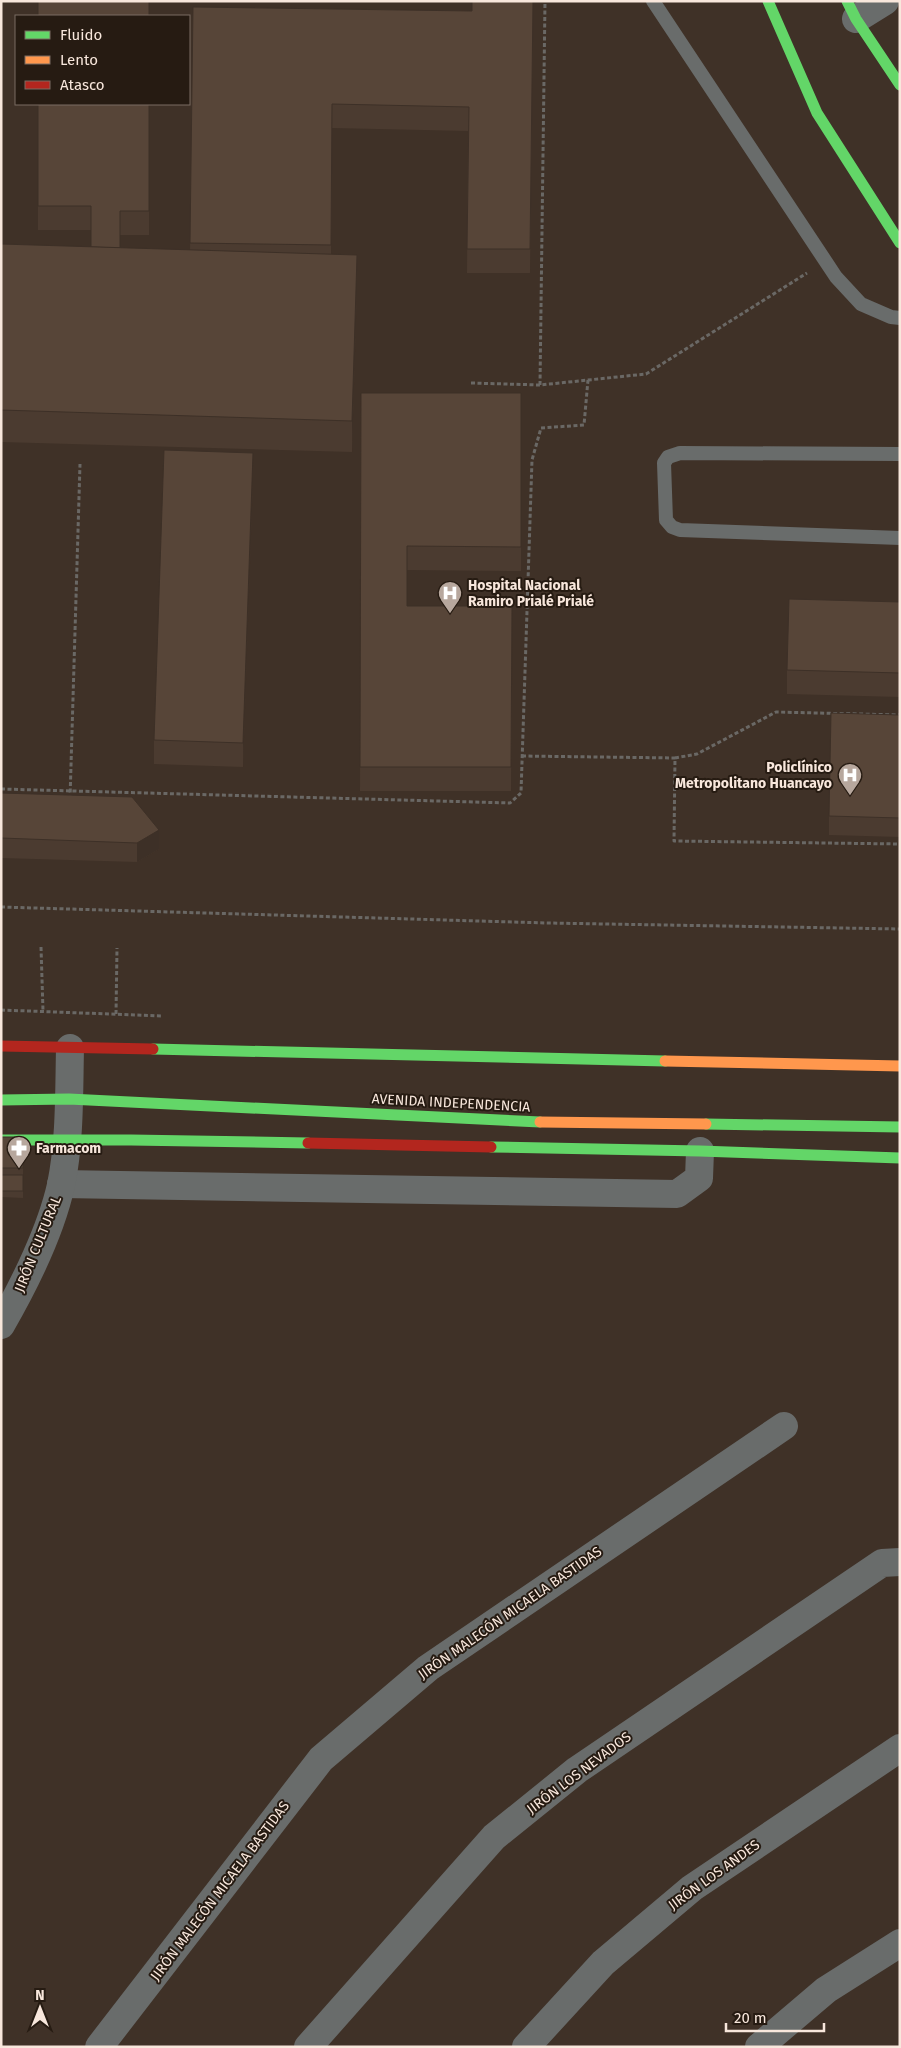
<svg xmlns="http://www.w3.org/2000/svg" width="901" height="2048" viewBox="0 0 901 2048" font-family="'Fira Sans',sans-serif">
  <rect width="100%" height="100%" fill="#3f3127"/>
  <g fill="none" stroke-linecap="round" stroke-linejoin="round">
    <g stroke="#6a6865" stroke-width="3" stroke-dasharray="4 2.5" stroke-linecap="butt">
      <path d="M471,383L540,385L646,374L807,273"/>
      <path d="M540,385L545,1"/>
      <path d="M522,756L675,758L674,841L900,844"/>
      <path d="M675,758L697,754L776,712L900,715"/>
      <path d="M1,789L510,803L521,793L532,460L541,428L584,425L588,380"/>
      <path d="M70,799L80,464"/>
      <path d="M1,907L547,923L900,929"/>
      <path d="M41,947L43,1011"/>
      <path d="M1,1010L163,1016"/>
      <path d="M116,1014L117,948"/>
    </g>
    <g stroke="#696c6b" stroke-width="14">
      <path d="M653,1L836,277L861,304L891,317L900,318"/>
      <path d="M900,454L680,453L668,457L664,463L666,520L672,527L680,530L900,538"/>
    </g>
    <g stroke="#696c6b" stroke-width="28">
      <path d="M856,19L885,1"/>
      <path d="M61,1184L677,1194L699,1178L700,1151"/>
      <path d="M1,1325C24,1285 51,1230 61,1185C70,1141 69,1093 70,1048"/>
      <path d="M99,2047L321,1759L428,1668L784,1426"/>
      <path d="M308,2047L494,1837L577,1770L882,1563L900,1562"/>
      <path d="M526,2047L603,1963L692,1888L900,1748"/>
      <path d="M759,2047L826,1990L900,1943"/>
    </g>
    <g stroke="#63d668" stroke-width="11">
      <path d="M768,1L817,113L900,243"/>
      <path d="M847,1L856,19L900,85"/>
      <path d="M153,1049L665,1061"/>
      <path d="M1,1100L69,1099L540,1122"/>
      <path d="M706,1124L900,1127"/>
      <path d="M1,1140H131L308,1143"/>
      <path d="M491,1147L700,1151L900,1158"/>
    </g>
    <g stroke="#ff974d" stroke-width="11">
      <path d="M665,1061L900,1066"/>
      <path d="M540,1122L706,1124"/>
    </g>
    <g stroke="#b3261e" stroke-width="11">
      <path d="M1,1046L153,1049"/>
      <path d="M308,1143L491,1147"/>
    </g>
  </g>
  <g fill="#4b3b30">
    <path d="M533,1L530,273H467L468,131L332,128L331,254L357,286L352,452L1,442V244L91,247V230H38V104H149V235H120V248L190,250L193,7L472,11Z"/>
    <path d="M361,393H521V571L407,570V606H512L511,791H360Z"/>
    <path d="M253,477L243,767L154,764V740Z"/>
    <path d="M900,602V697L787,694V670Z"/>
    <path d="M900,715V837L829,835V816Z"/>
    <path d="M1,793L159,849L137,862L1,858Z"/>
    <path d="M1,1137L23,1145V1198L1,1197Z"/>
  </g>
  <g fill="#3d3027">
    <path d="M357,255V286L352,452V421Z"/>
    <path d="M253,453V477L243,767V743Z"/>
    <path d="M159,830V849L137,862V843Z"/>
  </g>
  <g fill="#574538" stroke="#3d3027">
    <rect x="38" y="1" width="111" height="15"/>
    <path d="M472,1H533L530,249H467L469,107L332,104L331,245L190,243L193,7L472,11Z"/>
    <path d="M38,104H149V211H120V248L91,247V206H38Z"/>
    <path d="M1,244L357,255L352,421L1,410Z"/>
    <path d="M361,393H521V547L407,546V606H512L511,767H360Z"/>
    <path d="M164,450L253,453L243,743L154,740Z"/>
    <path d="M789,599L900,602V673L787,670Z"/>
    <path d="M831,713L900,715V818L829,816Z"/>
    <path d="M1,793L132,797L159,830L137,843L1,838Z"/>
    <path d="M1,1137H16L23,1145V1168H1Z"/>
    <rect x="1" y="1175" width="22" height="16"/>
  </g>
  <defs>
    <g id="hospital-pin" transform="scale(1.25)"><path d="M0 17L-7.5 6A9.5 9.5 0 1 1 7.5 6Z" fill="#b7a79d" stroke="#261b12"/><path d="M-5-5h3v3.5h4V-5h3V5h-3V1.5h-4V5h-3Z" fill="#fff"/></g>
    <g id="pharmacy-pin" transform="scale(1.25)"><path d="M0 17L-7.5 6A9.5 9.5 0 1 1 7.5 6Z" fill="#b7a79d" stroke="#261b12"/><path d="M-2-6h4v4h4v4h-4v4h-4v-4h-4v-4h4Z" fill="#fff"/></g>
  </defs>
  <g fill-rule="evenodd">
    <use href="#hospital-pin" x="450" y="593"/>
    <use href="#hospital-pin" x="850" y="775"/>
    <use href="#pharmacy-pin" x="19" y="1148"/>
  </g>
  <g text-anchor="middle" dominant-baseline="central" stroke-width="4" stroke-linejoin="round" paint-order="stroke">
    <g font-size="14" font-weight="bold" fill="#f8e7dc" stroke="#261b12" text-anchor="start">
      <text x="468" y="585">Hospital Nacional<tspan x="468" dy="16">Ramiro Prialé Prialé</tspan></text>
      <text x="832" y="767" text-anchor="end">Policlínico<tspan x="832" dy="16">Metropolitano Huancayo</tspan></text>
      <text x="36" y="1148">Farmacom</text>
    </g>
    <g font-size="14" fill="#f8e7dc" stroke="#261b12">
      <text transform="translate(451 1103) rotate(3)">AVENIDA INDEPENDENCIA</text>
      <text transform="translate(38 1244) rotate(-68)">JIRÓN CULTURAL</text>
      <text transform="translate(510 1613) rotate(-35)">JIRÓN MALECÓN MICAELA BASTIDAS</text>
      <text transform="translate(579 1773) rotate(-37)">JIRÓN LOS NEVADOS</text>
      <text transform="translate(714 1875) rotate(-36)">JIRÓN LOS ANDES</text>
      <text transform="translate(220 1891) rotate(-53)">JIRÓN MALECÓN MICAELA BASTIDAS</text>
    </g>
  </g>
  <rect width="901" height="2048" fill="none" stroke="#f8e7dc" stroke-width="5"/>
  <rect x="15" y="15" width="175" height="90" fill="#261b12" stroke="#7a6d63"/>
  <rect x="25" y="31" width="25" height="8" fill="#63d668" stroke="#7a6d63"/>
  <text x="60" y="40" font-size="15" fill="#f8e7dc">Fluido</text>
  <rect x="25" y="56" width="25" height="8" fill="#ff974d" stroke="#7a6d63"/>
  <text x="60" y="65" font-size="15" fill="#f8e7dc">Lento</text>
  <rect x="25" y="81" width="25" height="8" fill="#b3261e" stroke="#7a6d63"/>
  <text x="60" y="90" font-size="15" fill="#f8e7dc">Atasco</text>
  <g transform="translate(40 2008)" stroke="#261b12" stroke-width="4" paint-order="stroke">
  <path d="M0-4L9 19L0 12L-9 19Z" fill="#f8e7dc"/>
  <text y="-8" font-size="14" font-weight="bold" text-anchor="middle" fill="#f8e7dc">N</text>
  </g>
  <path d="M726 2023v8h98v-8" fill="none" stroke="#f8e7dc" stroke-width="2.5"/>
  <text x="734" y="2023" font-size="15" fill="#f8e7dc" stroke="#261b12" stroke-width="4" paint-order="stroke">20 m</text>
</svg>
